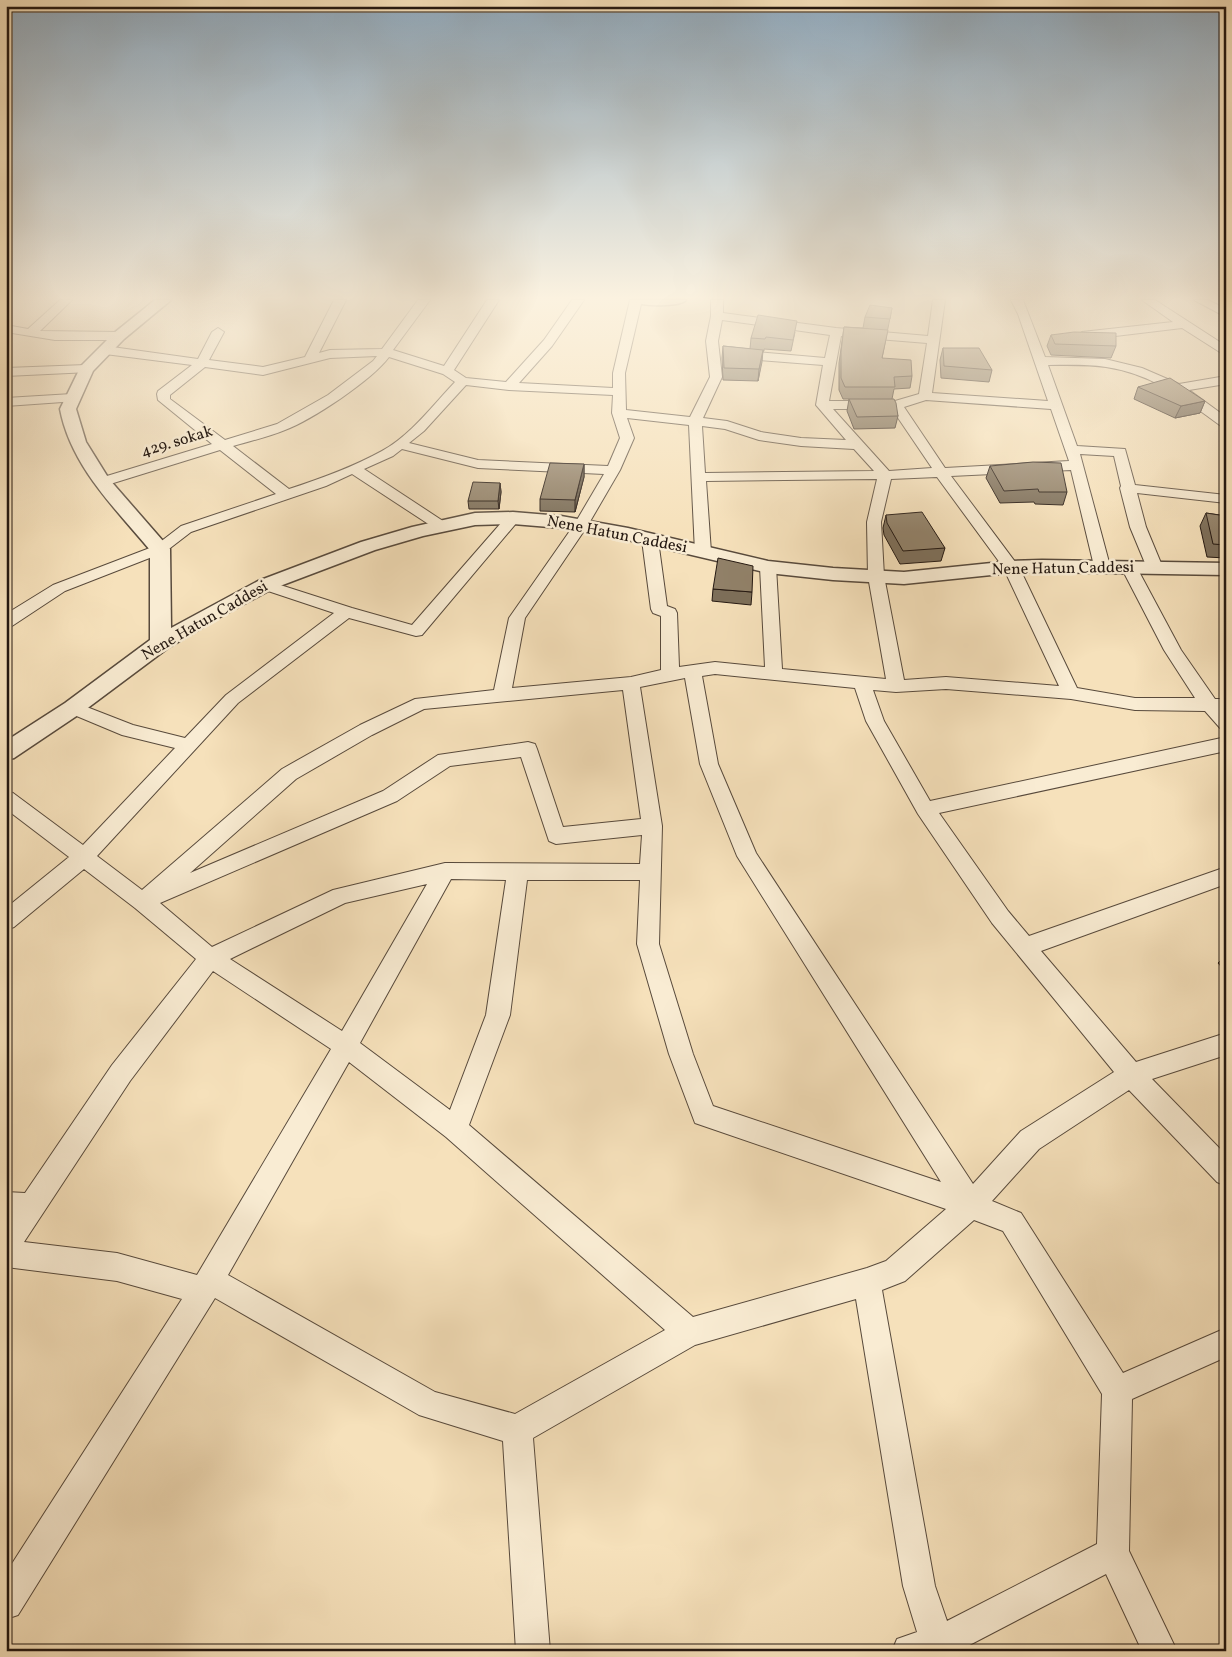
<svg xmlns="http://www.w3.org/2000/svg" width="1232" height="1657" viewBox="0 0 1232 1657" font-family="Vollkorn,serif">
  <rect width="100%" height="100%" fill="#f6e1bb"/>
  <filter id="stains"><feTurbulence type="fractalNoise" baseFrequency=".004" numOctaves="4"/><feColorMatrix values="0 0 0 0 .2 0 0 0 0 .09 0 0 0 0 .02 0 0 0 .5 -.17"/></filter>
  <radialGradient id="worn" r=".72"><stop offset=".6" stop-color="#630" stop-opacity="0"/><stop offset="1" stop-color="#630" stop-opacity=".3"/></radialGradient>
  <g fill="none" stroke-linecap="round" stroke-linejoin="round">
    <g stroke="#584a3c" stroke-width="2">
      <g id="minor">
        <path d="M60,300H72L40,331L119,332L125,336L119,340H55L6,332V325L28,329Z"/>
        <path d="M334,300H346L319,353L330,350L382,349L418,300H430L393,350L444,366L487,300H499L454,370L466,378L506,382L544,340L572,300H584L552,346L519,383L613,388V373L630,300H642L625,373L626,410L690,417L710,377L706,341L711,316V300H723V313L836,328L928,336L933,300H945L932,393L1048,401L1018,314L1011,300H1023L1045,357L1105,359L1142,368L1179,384L1226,376V384L1189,390L1226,417V427L1221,426C1184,399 1153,374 1106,367C1087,364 1067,365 1048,365L1077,446L1125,449L1135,485L1226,495V503L1137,493L1146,527L1163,568L1161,571H1149L1147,568L1130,527L1120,488L1121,486L1114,456L1080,454L1110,566L1108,569H1096L1094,566L1071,470L951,476L1019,567L1077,688L1135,698H1195L1164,650L1122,569L1124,566H1136L1181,650L1215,699H1226V729L1220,728L1205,711L1135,710L1071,699L946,689L896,692L873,690L884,721L930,801L1226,737V751L939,813L1008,911L1029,936L1226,867V884L1041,951L1136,1062L1226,1033V1055L1152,1079L1226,1155V1186L1217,1182L1129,1090L1039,1149L992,1201L1021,1213L1123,1373L1226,1328V1357L1132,1399L1129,1551L1177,1651H1142L1106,1574L958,1651H892L897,1639L917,1632L903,1586L856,1299L695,1345L533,1438L550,1651H516L503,1441L419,1415L215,1298L18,1615L6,1619V1573L182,1299L117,1281L6,1267V1221L8,1218H6V1192L25,1193L112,1065L196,959L135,908L84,869L14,927L6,930V908L69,857L6,809V791L13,793L83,845L175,748L122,735L67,712L64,708L67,704L73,702L79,704L133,725L185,738L226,695L334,613L259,588L257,585L259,582H271L352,608L412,625L508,515H518L520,518L518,521L422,635L416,636L349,618L238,703L97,856L142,890L282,769L360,725L415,699L494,690L509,618L574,525L604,474L478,468L402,449L393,456L364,469L446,523L448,526L446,529H436L352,474L326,486L191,532L165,552L65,591L12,626L6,627V614L53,585L155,546L181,526L276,494L220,450L107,485H97L95,482L97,479L212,444L158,400L157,394L158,391L192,365L105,354L99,350L101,347L105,346L198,359L212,332L218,328L224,332L209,360L263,367L305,357ZM722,320L830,335L825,358L735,350L729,354L735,358L823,365L816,405L846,440L801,438L761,432L727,421L703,418L722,377L718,341ZM841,336L927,343L919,394L895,401H829ZM377,356L373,361L328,395L277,424L225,440L170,399V395L205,367L263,375L330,358ZM389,357L443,374L455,382C433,405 411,435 382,451C353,467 320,479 289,489L233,446C250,441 268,437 285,430C312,420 372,380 389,357ZM466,385L509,390L613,395L612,413L620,438L608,466L478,460L409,443L424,431ZM926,400L1051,409L1069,461L945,468L904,407ZM833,409H892L932,468L889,471ZM627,418L689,425L695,552L698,555H708L711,552L706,481L877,479L867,522L868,576L886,679L782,669L776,567L774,564H762L760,567L765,667L715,662L679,667L677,613L675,609L667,606L658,540L655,537H645L642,540L651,609L653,613L661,616V670L631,677L512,688L525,618L588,525L620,470L634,438ZM702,426L725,429L759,440L801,446L854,449L874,471L705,473ZM937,477L1003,567L1059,686L946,677L904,680L884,576L881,522L891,479ZM715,674L855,688L866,721L918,814L992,923L1114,1072L1021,1131L973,1184L756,853L718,764L702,676ZM685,678L700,764L737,856L941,1182L713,1106L693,1054L659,944L662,826L640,687ZM623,690L641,819L563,827L537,749L535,744L528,742L438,755L383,791L190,873L296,779L372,735L424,709ZM521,757L549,841L556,844L642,835L640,864L445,863L333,890L212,947L160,903L397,801L450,766ZM451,879L506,880L486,1015L450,1110L360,1043ZM527,880H640L637,944L669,1054L695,1123L946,1209L886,1261L867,1268L693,1317L469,1125L510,1015ZM427,884L342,1031L230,959L345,903ZM213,971L331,1049L197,1275L117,1253L24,1242L130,1081ZM349,1062L446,1137L665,1330L515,1414L435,1392L228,1275ZM974,1220L1003,1231L1102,1394L1097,1544L947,1621L935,1586L882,1290L905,1281Z"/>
        <path d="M1142,300H1155L1226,346V356L1182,328L1082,340L1076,336L1082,332L1173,322Z"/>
        <path d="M1194,300H1208L1226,309V317Z"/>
        <path d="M86,365L90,366L92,369L90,372L6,376V368Z"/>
        <path d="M72,394L77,395L78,398L77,401L6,406V398Z"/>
      </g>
    </g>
    <g stroke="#584a3c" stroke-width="3">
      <g id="tertiary">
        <path d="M155,300H171L124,339L93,371L76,409L86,442L109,479L170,549L171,628L258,581L361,542L412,527L475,513L513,512L561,516L628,528L768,561L833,568L904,572L1011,561L1042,560L1226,563V575L1042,572L1011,573L904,584L833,580L768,573L628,540L561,528L513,524L475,525L423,536L375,550L272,589L220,617L168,648L81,713L14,758L6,760V741L65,703L150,640V550C114,507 71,466 60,409L81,366L114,333Z"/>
        <path d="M632,300H686C681,307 637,307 632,300Z"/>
      </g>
    </g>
    <use href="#minor" fill="#f9ecd3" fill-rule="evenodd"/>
    <use href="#tertiary" fill="#f9ecd3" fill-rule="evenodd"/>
  </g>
  <g fill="#7d6f5a" stroke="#241811">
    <path d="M892,308L882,358L912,376L910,388L894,389L892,399L898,416L895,428L854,429L847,411L849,399H843L839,390V363L844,327L863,328L865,317Z"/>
    <path d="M795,332L791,351L764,349V351H763L758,381L723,380L722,358L723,346L750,349L751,338Z"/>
    <path d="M1051,335L1116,346L1111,358L1051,355L1047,346Z"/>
    <path d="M943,348L992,370L989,382L941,378L940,360Z"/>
    <path d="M1138,387L1205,401L1200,413L1175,418L1134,399Z"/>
    <path d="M584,464V477L575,512L540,511V499Z"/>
    <path d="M990,466L1067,492L1063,505L1035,504L1034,502L1000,503L986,478Z"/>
    <path d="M500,483L501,492L499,509H469L468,501Z"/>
    <path d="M1206,513L1226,516V558L1207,557L1200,526Z"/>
    <path d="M886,515L945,548L941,561L900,564L884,535L883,528Z"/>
    <path d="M713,589L752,592L751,605L712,601Z"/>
    <path d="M1226,955V972L1218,963Z"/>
  </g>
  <g fill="#665a4a" stroke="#241811">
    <path d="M763,350L762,362L758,381L759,369Z"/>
    <path d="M1205,401L1200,413L1175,418L1181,406Z"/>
    <path d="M584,464V477L575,512V500Z"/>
    <path d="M500,483L501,492L499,509L498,501Z"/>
  </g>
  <g fill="#918169" stroke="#241811">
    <path d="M870,305L892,308L890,319L865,317Z"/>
    <path d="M758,315L797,321L793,340L766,337L765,339L751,338Z"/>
    <path d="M844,327L888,330L882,358L911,360L912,376L894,377L895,387H845L841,378V352Z"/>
    <path d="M1074,332L1116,333V346L1055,344L1051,335Z"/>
    <path d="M723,346L763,350L759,369L724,368Z"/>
    <path d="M943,348H979L992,370L944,366Z"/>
    <path d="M1170,378L1205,401L1181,406L1138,387Z"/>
    <path d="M849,399H894L896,403L898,416L857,417Z"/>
    <path d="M1033,462L1061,463L1067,492H1039L1038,489L1004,491L990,466Z"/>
    <path d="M550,463L584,464L575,500L540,499Z"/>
    <path d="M473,482L500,483L498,501H468Z"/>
    <path d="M922,512L945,548L903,551L887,523L886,515Z"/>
    <path d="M1206,513L1226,516V545L1213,544Z"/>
    <path d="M718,558L753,566L752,592L713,589Z"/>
  </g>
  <linearGradient id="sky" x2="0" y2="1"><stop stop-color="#91abbf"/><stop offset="0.56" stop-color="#fbf2e0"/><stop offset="1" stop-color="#fbf2e0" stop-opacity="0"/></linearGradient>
  <rect width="1232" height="532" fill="url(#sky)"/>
  <g text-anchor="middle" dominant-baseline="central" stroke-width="5" stroke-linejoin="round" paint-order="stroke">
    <g font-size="16" fill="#241811" stroke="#f9ecd3">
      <text transform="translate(177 442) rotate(-17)">429. sokak</text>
      <text transform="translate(617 535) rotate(11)">Nene Hatun Caddesi</text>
      <text transform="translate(1063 569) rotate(-1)">Nene Hatun Caddesi</text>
      <text transform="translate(205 621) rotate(-30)">Nene Hatun Caddesi</text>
    </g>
  </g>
  <rect width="1232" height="1657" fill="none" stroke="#f6e1bb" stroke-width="25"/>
  <rect x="8" y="8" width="1217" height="1642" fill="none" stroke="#241811" stroke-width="2.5"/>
  <rect x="12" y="12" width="1207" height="1632" fill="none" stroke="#241811"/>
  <rect width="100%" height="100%" filter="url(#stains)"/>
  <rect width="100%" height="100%" fill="url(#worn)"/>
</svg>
